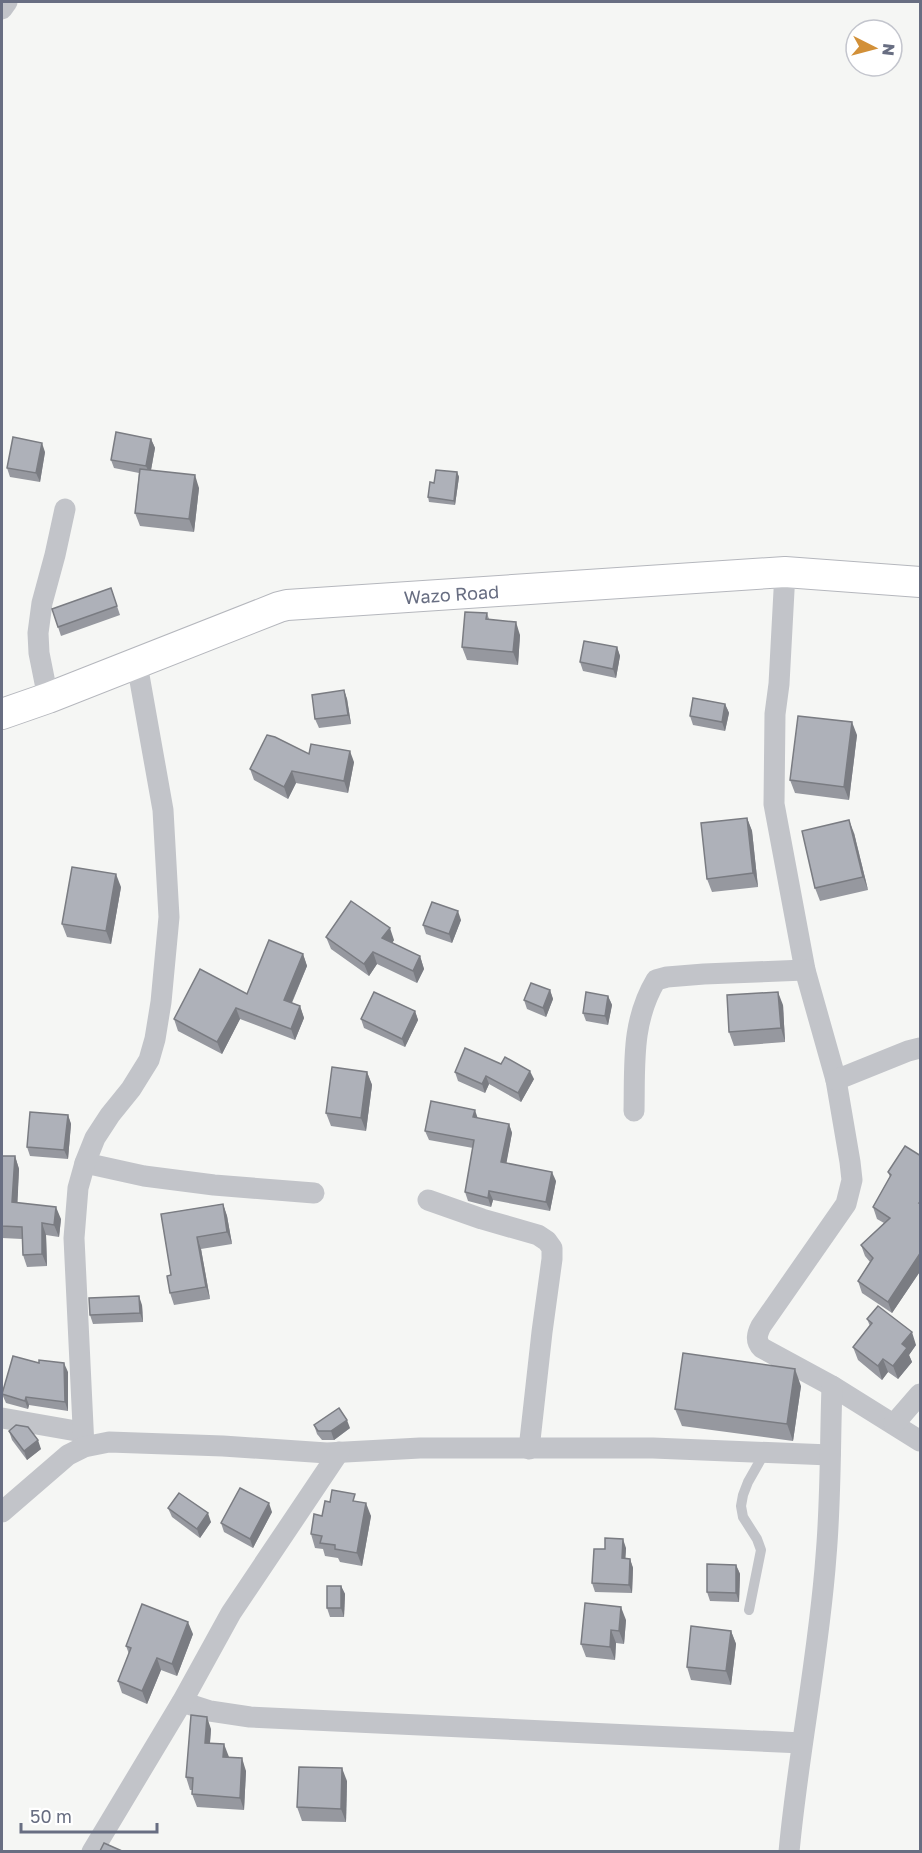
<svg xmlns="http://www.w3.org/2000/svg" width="922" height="1853" viewBox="0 0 922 1853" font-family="'Golos Text',sans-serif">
  <rect width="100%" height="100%" fill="#f5f6f4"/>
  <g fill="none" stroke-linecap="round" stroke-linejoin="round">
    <g stroke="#b5b7bd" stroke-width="32">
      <g id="secondary">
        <path id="s1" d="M2,714L48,698L279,607L287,605L785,572L920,582"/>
      </g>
    </g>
    <path stroke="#c2c4c9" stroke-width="10" d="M749,1610L761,1550L757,1539L743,1517L741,1506L743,1495L748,1482L765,1452"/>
    <g stroke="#c2c4c9" stroke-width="21">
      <path d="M2,9L7,2"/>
      <path d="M785,572L779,684L775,714L774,804L805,970L836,1080L850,1162L852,1180L846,1204L761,1326C757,1334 755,1341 762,1348L832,1386L920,1441"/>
      <path d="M48,698L39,653L38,633L42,603L55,555L65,509"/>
      <path d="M836,1080L908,1051L920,1048"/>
      <path d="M634,1111C635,1064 631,1022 656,980L667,977L704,974L805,970"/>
      <path d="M85,1163L144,1176L214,1185L314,1193"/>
      <path d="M428,1200L482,1219L538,1235L547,1241L552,1248V1259L542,1332L529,1449"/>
      <path d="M2,1418L82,1432"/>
      <path d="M894,1424L920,1394"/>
      <path d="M84,1447L74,1238L78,1188L85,1163L95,1138L110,1115L131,1089L149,1060L155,1039L161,1002L169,917L163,810L137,664"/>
      <path d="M2,1512L68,1455L84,1447L109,1442L223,1446L327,1453L420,1448H653L830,1455"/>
      <path d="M182,1702L210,1711L250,1717L802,1743"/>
      <path d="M92,1852L182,1702L231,1613L339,1452"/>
      <path d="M789,1852C798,1753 819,1655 826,1556C831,1499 830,1442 832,1386"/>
    </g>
    <use href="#secondary" stroke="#fff" stroke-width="30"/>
  </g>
  <g fill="#96989f">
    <path d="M151,439L155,448L151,470L199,488L194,532L140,526L135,513L139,473L114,468L111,460Z"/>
    <path d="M45,452L40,482L10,477L7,468Z"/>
    <path d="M457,472L459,477L455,505L429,502L428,497L434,483Z"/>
    <path d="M111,588L120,615L61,636L52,609Z"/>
    <path d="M487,613L489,619L520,635L518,665L467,660L462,647Z"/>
    <path d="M617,647L620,656L616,678L583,671L580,662Z"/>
    <path d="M344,690L347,699L351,724L319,728L315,719Z"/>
    <path d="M725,704L729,713L725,731L693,725L690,716Z"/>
    <path d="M857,735L849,800L795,793L790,780Z"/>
    <path d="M309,754L354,762L348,793L296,783L288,799L254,780L250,769Z"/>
    <path d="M747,818L752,831L758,887L712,892L707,879Z"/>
    <path d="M854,833L868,890L820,901L815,888Z"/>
    <path d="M121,887L111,944L67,937L62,924Z"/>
    <path d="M461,920L452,943L426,934L423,925Z"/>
    <path d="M326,937L394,940L392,943L420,956L424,969L417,983L377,964L369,976L331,949Z"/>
    <path d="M303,954L307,966L292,1003L300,1006L304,1018L295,1040L240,1019L222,1054L178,1031L174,1019L247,994Z"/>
    <path d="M550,990L553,999L546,1017L527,1009L524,1000Z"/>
    <path d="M608,996L612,1005L608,1025L586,1021L583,1013Z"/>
    <path d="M783,1005L785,1042L734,1046L729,1032Z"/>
    <path d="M415,1011L418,1020L405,1047L364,1028L361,1019Z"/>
    <path d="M367,1072L372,1085L366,1131L331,1126L326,1113Z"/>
    <path d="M455,1072L534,1079L521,1102L489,1084L485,1093L458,1081Z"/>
    <path d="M68,1115L71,1124L68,1159L30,1156L27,1147Z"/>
    <path d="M477,1118L509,1124L512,1133L506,1163L556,1181L550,1211L493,1200L491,1207L468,1201L465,1192L473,1148L429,1140L425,1131Z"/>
    <path d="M2,1156H15L19,1169L17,1203L61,1219L59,1237L46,1235L47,1266L27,1267L23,1255L22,1239L2,1238Z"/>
    <path d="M921,1156V1270L892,1313L862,1293L858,1281L870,1262L865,1256L861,1245L884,1223L877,1219L873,1207L890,1177L888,1172Z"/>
    <path d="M223,1204L227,1216L232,1244L201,1249L210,1299L174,1305L170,1293L171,1275L161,1214Z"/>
    <path d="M142,1305L143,1322L93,1324L90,1315Z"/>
    <path d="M867,1319L916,1345L909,1355L912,1362L898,1379L888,1372L882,1380L858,1360L853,1347L870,1326Z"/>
    <path d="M68,1372V1411L29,1405L28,1409L6,1403L2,1394Z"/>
    <path d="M801,1386L793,1441L682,1426L675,1409Z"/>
    <path d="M314,1425L350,1428L334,1440H322L317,1434Z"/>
    <path d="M9,1431L41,1449L27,1460L12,1440Z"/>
    <path d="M330,1502H358L371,1516L362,1566L340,1562L338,1558L325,1556L323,1549L315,1548L311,1534Z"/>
    <path d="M168,1508L211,1522L200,1538L172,1517Z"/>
    <path d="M272,1512L253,1548L224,1532L221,1523Z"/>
    <path d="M626,1548L625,1559H630L633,1568L632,1593L595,1592L592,1583L605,1549Z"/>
    <path d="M736,1565L740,1574L739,1602L710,1601L707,1592Z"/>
    <path d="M341,1586L345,1594L344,1617H330L327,1608Z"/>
    <path d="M626,1620L624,1644L616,1643L615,1660L586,1657L581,1644Z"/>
    <path d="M731,1631L736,1644L731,1685L691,1680L687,1667Z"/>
    <path d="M193,1634L177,1676L161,1670L147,1704L122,1693L118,1681L129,1654L126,1646Z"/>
    <path d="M211,1729L210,1743L246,1771L244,1810L197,1807L192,1794V1790H190L186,1777Z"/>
    <path d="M347,1781L346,1822L302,1821L297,1807Z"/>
  </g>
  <g fill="#7a7c82">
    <path d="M151,439L155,448L150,475L146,466Z"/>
    <path d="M42,443L45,452L40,482L36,473Z"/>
    <path d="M457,472L459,477L455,505L454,501Z"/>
    <path d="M195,475L199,488L194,532L189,519Z"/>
    <path d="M516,622L520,635L518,665L513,652Z"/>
    <path d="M617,647L620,656L616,678L613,669Z"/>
    <path d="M344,690L347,699L351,724L348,715Z"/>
    <path d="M725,704L729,713L725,731L722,722Z"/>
    <path d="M852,722L857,735L849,800L844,787Z"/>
    <path d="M350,751L354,762L348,793L344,781Z"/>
    <path d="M292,771L296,783L288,799L284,787Z"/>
    <path d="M747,818L752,831L758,887L753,873Z"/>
    <path d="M849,820L854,833L868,890L863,877Z"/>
    <path d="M116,874L121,887L111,944L106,931Z"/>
    <path d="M458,911L461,920L452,943L449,934Z"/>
    <path d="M390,928L394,940L387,951L382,938Z"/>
    <path d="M373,952L377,964L369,976L364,964Z"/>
    <path d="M303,954L307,966L288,1011L284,1000Z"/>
    <path d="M420,956L424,969L417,983L413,971Z"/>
    <path d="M550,990L553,999L546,1017L543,1008Z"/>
    <path d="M778,992L783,1005L785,1042L781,1028Z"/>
    <path d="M608,996L612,1005L608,1025L605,1016Z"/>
    <path d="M300,1006L304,1018L295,1040L291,1029Z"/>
    <path d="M236,1008L240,1019L222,1054L217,1042Z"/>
    <path d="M415,1011L418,1020L405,1047L402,1039Z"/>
    <path d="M530,1071L534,1079L521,1102L518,1093Z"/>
    <path d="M367,1072L372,1085L366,1131L361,1118Z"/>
    <path d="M486,1076L489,1084L485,1093L482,1084Z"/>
    <path d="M475,1110L478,1119L473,1117Z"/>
    <path d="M68,1115L71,1124L68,1159L64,1150Z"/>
    <path d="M509,1124L512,1133L505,1171L501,1162Z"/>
    <path d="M15,1156L19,1169L17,1214L12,1202Z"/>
    <path d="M552,1172L556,1181L550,1211L546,1202Z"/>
    <path d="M489,1191L493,1200L491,1207L488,1198Z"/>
    <path d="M223,1204L227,1216L232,1244L227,1232Z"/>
    <path d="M56,1207L61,1219L59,1237L54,1225Z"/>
    <path d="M42,1223L46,1235L47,1266L42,1254Z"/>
    <path d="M197,1237L201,1249L210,1299L206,1287Z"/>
    <path d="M921,1252V1270L892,1313L888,1302Z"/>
    <path d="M139,1296L142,1305L143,1322L140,1313Z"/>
    <path d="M912,1332L916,1345L909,1355L912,1362L898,1379L893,1366L902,1344Z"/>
    <path d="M883,1359L888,1372L882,1380L878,1366Z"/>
    <path d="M64,1363L68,1372V1411L65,1402Z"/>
    <path d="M795,1369L801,1386L793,1441L787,1424Z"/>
    <path d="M26,1397L29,1405L28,1409L25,1401Z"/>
    <path d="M347,1420L350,1428L334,1440L331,1431Z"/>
    <path d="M38,1440L41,1449L27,1460L24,1451Z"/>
    <path d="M269,1503L272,1512L253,1548L250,1539Z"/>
    <path d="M366,1503L371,1516L362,1566L357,1553Z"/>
    <path d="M208,1513L211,1522L200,1538L197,1529Z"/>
    <path d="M623,1539L626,1548L625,1567L622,1558Z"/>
    <path d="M630,1559L633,1568L632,1593L629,1585Z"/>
    <path d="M736,1565L740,1574L739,1602L736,1593Z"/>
    <path d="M341,1586L345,1594L344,1617L341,1608Z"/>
    <path d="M621,1607L626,1620L624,1644L619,1631Z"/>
    <path d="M188,1622L193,1634L177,1676L172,1664Z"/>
    <path d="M611,1630L616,1643L615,1660L610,1647Z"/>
    <path d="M731,1631L736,1644L731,1685L726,1671Z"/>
    <path d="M157,1658L161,1670L147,1704L142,1691Z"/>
    <path d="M207,1717L211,1729L209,1755L205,1743Z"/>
    <path d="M224,1744L229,1757L228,1770L223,1757Z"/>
    <path d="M242,1758L246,1771L244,1810L240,1798Z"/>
    <path d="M342,1768L347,1781L346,1822L341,1809Z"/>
  </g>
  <g fill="#aeb1b9" stroke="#7a7c82" stroke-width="1.5">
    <path d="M116,432L151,439L146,466L111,460Z"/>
    <path d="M13,437L42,443L36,473L7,468Z"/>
    <path d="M140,469L195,475L189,519L135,513Z"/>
    <path d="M436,470L457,472L454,501L428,497L430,482L434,483Z"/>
    <path d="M111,588L117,606L58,627L52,609Z"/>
    <path d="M465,612L487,613L486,619L516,622L513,652L462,647Z"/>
    <path d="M584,641L617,647L613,669L580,662Z"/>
    <path d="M344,690L348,715L315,719L312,695Z"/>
    <path d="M693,698L725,704L722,722L690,716Z"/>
    <path d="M798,716L852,722L844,787L790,780Z"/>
    <path d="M267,735L275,737L309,754L311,744L350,751L344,781L292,771L284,787L250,769Z"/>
    <path d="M747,818L753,873L707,879L701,823Z"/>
    <path d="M849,820L863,877L815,888L802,831Z"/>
    <path d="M72,867L116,874L106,931L62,924Z"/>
    <path d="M351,901L390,928L382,938L420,956L413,971L373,952L364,964L326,937Z"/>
    <path d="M432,902L458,911L449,934L423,925Z"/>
    <path d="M269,940L303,954L284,1000L300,1006L291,1029L236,1008L217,1042L174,1019L200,969L247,994Z"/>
    <path d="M531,983L550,990L543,1008L524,1000Z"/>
    <path d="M374,992L415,1011L402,1039L361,1019Z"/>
    <path d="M586,992L608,996L605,1016L583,1013Z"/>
    <path d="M778,992L781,1028L729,1032L727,995Z"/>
    <path d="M465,1048L501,1064L505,1057L530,1071L518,1093L486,1076L482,1084L455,1072Z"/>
    <path d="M332,1067L367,1072L361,1118L326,1113Z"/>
    <path d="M431,1101L475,1110L473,1117L509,1124L501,1162L552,1172L546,1202L489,1191L488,1198L465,1192L474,1140L425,1131Z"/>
    <path d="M30,1112L68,1115L64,1150L27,1147Z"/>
    <path d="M905,1146L921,1156V1201L919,1203L921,1204V1252L888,1302L858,1281L873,1258L861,1245L890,1218L873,1207L891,1175L888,1172Z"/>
    <path d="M2,1156H15L12,1202L56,1207L54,1225L42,1223V1254L23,1255L22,1227L2,1226Z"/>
    <path d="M223,1204L227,1232L197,1237L206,1287L170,1293L167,1276L171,1275L161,1214Z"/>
    <path d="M139,1296L140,1313L90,1315L89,1298Z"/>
    <path d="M878,1306L912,1332L902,1344L907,1348L893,1366L883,1359L878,1366L853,1347L872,1323L867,1319Z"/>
    <path d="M683,1353L795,1369L787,1424L675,1409Z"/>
    <path d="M13,1356L39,1363V1360L64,1363L65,1402L26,1397L25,1401L2,1394Z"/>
    <path d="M339,1408L347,1420L331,1431H318L314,1425Z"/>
    <path d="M16,1425L28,1427L38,1440L24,1451L9,1431Z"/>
    <path d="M240,1488L269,1503L250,1539L221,1523Z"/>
    <path d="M332,1490L355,1494L353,1501L366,1503L357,1553L335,1549V1545L320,1543L322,1536L311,1534L314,1514L322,1516L325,1501L330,1502Z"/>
    <path d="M179,1493L208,1513L197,1529L168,1508Z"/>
    <path d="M605,1538L623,1539L622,1558L630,1559L629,1585L592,1583L594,1549H605Z"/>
    <path d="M707,1564L736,1565V1593L707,1592Z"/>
    <rect x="327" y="1586" width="14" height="22"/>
    <path d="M585,1603L621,1607L619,1631L611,1630L610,1647L581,1644Z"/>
    <path d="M142,1604L188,1622L172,1664L157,1658L142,1691L118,1681L131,1648L126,1646Z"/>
    <path d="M691,1626L731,1631L726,1671L687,1667Z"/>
    <path d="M191,1715L207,1717L205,1743L224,1744L223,1757L242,1758L240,1798L192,1794L193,1778L186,1777Z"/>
    <path d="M299,1767L342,1768L341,1809L297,1807Z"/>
    <path d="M104,1843L122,1851H100Z"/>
  </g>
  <g text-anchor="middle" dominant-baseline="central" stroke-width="6" stroke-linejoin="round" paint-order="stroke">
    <g font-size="18" fill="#686e82" stroke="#fff">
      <text stroke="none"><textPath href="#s1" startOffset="470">Wazo Road</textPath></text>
    </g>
  </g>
  <rect width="922" height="1853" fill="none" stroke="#686e82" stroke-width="6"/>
  <g transform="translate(874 48) rotate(96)"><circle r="28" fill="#ffffff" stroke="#c3c5cd" stroke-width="1.5"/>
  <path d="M0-4.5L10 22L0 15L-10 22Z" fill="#d29038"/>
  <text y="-9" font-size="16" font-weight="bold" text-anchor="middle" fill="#686e82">N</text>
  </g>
  <path d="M21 1823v9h136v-9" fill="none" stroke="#686e82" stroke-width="3"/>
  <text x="30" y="1823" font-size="18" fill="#686e82" stroke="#ffffff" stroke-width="4.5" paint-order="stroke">50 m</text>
</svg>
